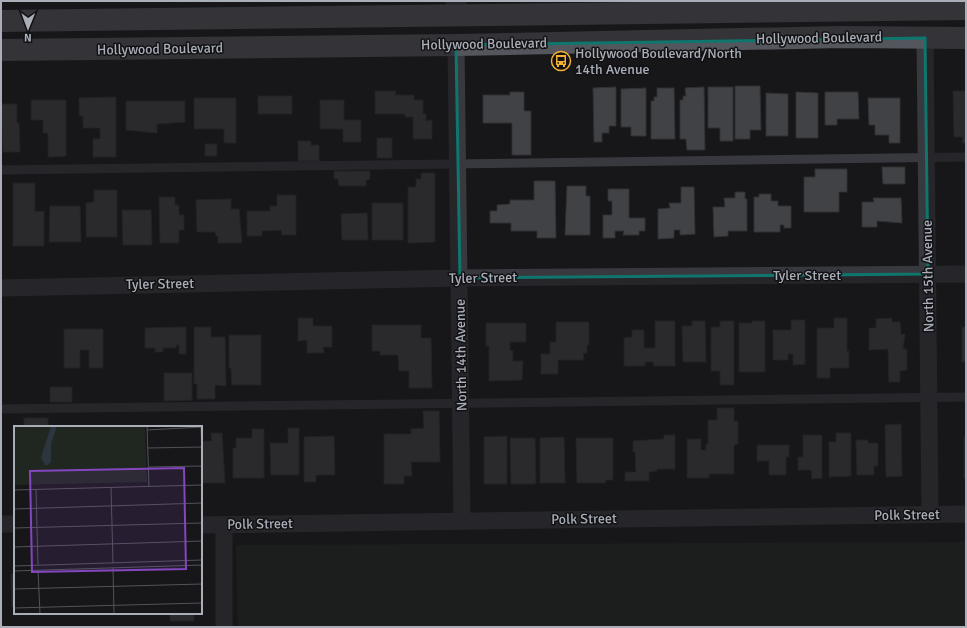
<svg xmlns="http://www.w3.org/2000/svg" width="967" height="628" viewBox="0 0 967 628" font-family="Signika,sans-serif">
  <rect width="100%" height="100%" fill="#171719"/>
  <path fill="#1f2720" d="M966,542V627H238L236,545Z"/>
  <g fill="#414246" stroke="#313135">
    <path d="M735,86H760L761,130H750V139H735Z"/>
    <path d="M616,87V126H609V133H602V142H594L593,88Z"/>
    <path d="M704,87L705,150H687L686,139H680V100H683V96H686L685,88Z"/>
    <path d="M708,87H733V141H720V128H708Z"/>
    <path d="M646,88V136H631V127H621V89Z"/>
    <path d="M657,88H674L675,139H651V101H654V97H657Z"/>
    <path d="M375,91H396L395,95H414V100H423V114H426V121L432,120V139H413V117H405V114H375Z"/>
    <path d="M953,91H966V143H962L963,137H954Z"/>
    <path d="M510,92H524V111H531V155H512V123H483V95H510Z"/>
    <path d="M796,92L818,93V138H796Z"/>
    <path d="M825,92H858L859,119H837V125H825Z"/>
    <path d="M766,93L788,94V136H766Z"/>
    <rect x="258" y="96" width="34" height="18"/>
    <path d="M116,97V157H93V139H100V128H83V116H79V98Z"/>
    <path d="M194,98H236V143H224V129H194Z"/>
    <path d="M868,98H900V143H889V135H875V125H869Z"/>
    <path d="M31,100H66V156L48,157V133H43V120H31Z"/>
    <path d="M320,100H344V120H361V142H343V129H320Z"/>
    <path d="M126,101H185V122L157,124V133L126,130Z"/>
    <path d="M1,104H17V123H19L20,152H3Z"/>
    <rect x="377" y="138" width="15" height="20"/>
    <path d="M298,141H311V145H319V161H298Z"/>
    <rect x="205" y="144" width="12" height="12"/>
    <path d="M882,167H905V184H883Z"/>
    <path d="M815,169H847V192H839V212H804V177H815Z"/>
    <path d="M334,171H370V179L366,180V186H339L338,179H334Z"/>
    <path d="M421,173H435V242L408,243V187H416V179H421Z"/>
    <path d="M534,181H555L556,238H537V231H511V223H490V211H497V205L510,204V200H534Z"/>
    <path d="M13,183H35V212L44,211V246H13Z"/>
    <path d="M567,186H586V196H590V235H565Z"/>
    <path d="M681,187H694L695,234L680,235V230H674V238L658,239V209L670,208L669,203H681Z"/>
    <path d="M608,189H629V218H645V231H639V235H623L624,231H615V238H603V215H612V201H608Z"/>
    <path d="M94,190H117V237H86V203L94,202Z"/>
    <path d="M735,192H745V199H747V231H728V236L714,237L713,207H725L724,198H735Z"/>
    <path d="M759,194H771V201H778V206H791V228H784V225H780V232H754V197H759Z"/>
    <path d="M277,195H296V235H282L281,230L262,231V236H247V211H270V206H277Z"/>
    <path d="M159,197H175V205H179V215H184V230H179V243H160Z"/>
    <path d="M873,198H901L902,223L877,221V227H862V202H874Z"/>
    <path d="M231,199V209H239L242,243H218V236H216L215,232H197L196,200Z"/>
    <rect x="372" y="203" width="31" height="37"/>
    <path d="M50,206H80L81,242H49Z"/>
    <path d="M122,210H151L152,245H123Z"/>
    <path d="M367,213L368,240H342L341,214Z"/>
    <path d="M298,318H313V326H332V347H323L324,353H307V340L298,341Z"/>
    <path d="M834,318H847V351H849V368H830V378H817V328H834Z"/>
    <path d="M892,318V322H900L901,334H905L903,349H907V370L900,371V382H889L888,349L869,350V328H876V319Z"/>
    <path d="M791,320H805V364L793,365V354H788V360H773V330H791Z"/>
    <path d="M655,321H675V366H653L654,362H645V366H624V338L632,337V330H644V348H655Z"/>
    <path d="M692,321H705L706,362H683L682,326H692Z"/>
    <path d="M720,321H734V385H720V371H711V327H720Z"/>
    <path d="M752,321H765V372H739V323H752Z"/>
    <path d="M556,322H589V345H587V353H583L584,360H558V374H541V354H550V342H556Z"/>
    <path d="M486,323H526V342H510V350L513,351V361H523L522,380L489,381V346H486Z"/>
    <path d="M372,325H421V338H431L432,388H409V371H399L398,355H380V351H372Z"/>
    <path d="M186,327V354H179V345H176V348H163V352H155V348H145V328Z"/>
    <path d="M194,327H211V337H225L226,386L215,385V399H197V384H194Z"/>
    <rect x="962" y="327" width="4" height="35"/>
    <path d="M64,329H103V368H89V350H80V368H64Z"/>
    <path d="M229,335H261V385H232L231,368H229Z"/>
    <path d="M164,373H192V400L164,401Z"/>
    <rect x="50" y="387" width="22" height="15"/>
    <path d="M717,408H734V421H738V444L734,445V474H709V478H687V439H701V450H706V444H708V420H717Z"/>
    <path d="M423,411H439L440,462H411L412,476H404V484H384V434H411V429L424,428Z"/>
    <rect x="24" y="418" width="24" height="9"/>
    <path d="M901,424L902,476L886,477L885,425Z"/>
    <path d="M288,428H299V475H271L270,443H288Z"/>
    <path d="M252,429H264V478H233V448H236V438H252Z"/>
    <path d="M211,433H222L225,483H201V441H212Z"/>
    <path d="M836,433H851V476L829,477V442H836Z"/>
    <path d="M664,435H675V469H657V471L649,472V481H625V472H636L635,452H633V441L664,439Z"/>
    <path d="M803,435H822V478L812,479L811,470H798V457H803Z"/>
    <path d="M334,436L335,475H316V482H304V437Z"/>
    <path d="M507,436V484H484V437Z"/>
    <path d="M564,437L565,483H540V438Z"/>
    <rect x="964" y="437" width="2" height="41"/>
    <path d="M510,438H535L536,484H511Z"/>
    <path d="M576,438H613V480H606L605,483H577Z"/>
    <path d="M856,440H868V443H878V466H874V475H857Z"/>
    <path d="M757,445H789V457H786V475H769V461H757Z"/>
    <path d="M11,574H15V607H12Z"/>
    <rect x="170" y="613" width="24" height="8"/>
  </g>
  <g fill="none" stroke-linecap="round" stroke-linejoin="round">
    <g stroke="#38393e" stroke-width="9">
      <path d="M1,170L966,157"/>
      <path d="M1,409L966,397"/>
    </g>
    <g stroke="#38393e" stroke-width="17">
      <path d="M925,38L930,514"/>
      <path d="M456,45L462,521"/>
      <path d="M1,288L460,278L966,274"/>
      <path d="M1,524H15"/>
      <path d="M201,525L966,514"/>
      <path d="M224,627V525"/>
    </g>
    <path stroke="#38393e" stroke-width="21" d="M456,1V15"/>
    <g stroke="#54565d" stroke-width="22">
      <path d="M1,21L966,9"/>
      <path d="M1,50L456,45L841,37L966,38"/>
    </g>
  </g>
  <path d="M0 0H967V628H0ZM925,38L928,274L460,278L456,45Z" fill="#171719" fill-opacity=".55" fill-rule="evenodd"/>
  <path fill="none" stroke="#0f766e" stroke-width="3" stroke-linejoin="round" d="M925,38L928,274L460,278L456,45Z"/>
  <defs>
    <g id="bus-ring" transform="scale(1)"><circle r="9.5" fill="#121214" stroke="#f6b132" stroke-width="1.5"/><path d="M-5-6H5V4H4V6H2V4H-2V6H-4V4H-5ZM-3.5-4V0h7V-4ZM-3.5 1.2v1.5H-2V1.2ZM2 1.2v1.5H3.5V1.2Z" fill="#f6b132"/></g>
  </defs>
  <g fill-rule="evenodd">
    <use href="#bus-ring" x="561" y="61"/>
  </g>
  <g text-anchor="middle" dominant-baseline="central" stroke-width="3" stroke-linejoin="round" paint-order="stroke">
    <g font-size="14" fill="#a9aeb9" stroke="#121214">
      <text transform="translate(819 38) rotate(-1)">Hollywood Boulevard</text>
      <text transform="translate(484 44) rotate(-1)">Hollywood Boulevard</text>
      <text transform="translate(160 49) rotate(-1)">Hollywood Boulevard</text>
      <text x="807" y="275">Tyler Street</text>
      <text transform="translate(928 276) rotate(-91)">North 15th Avenue</text>
      <text transform="translate(483 278) rotate(-1)">Tyler Street</text>
      <text transform="translate(160 284) rotate(-1)">Tyler Street</text>
      <text transform="translate(461 355) rotate(-91)">North 14th Avenue</text>
      <text transform="translate(907 515) rotate(-1)">Polk Street</text>
      <text transform="translate(584 519) rotate(-1)">Polk Street</text>
      <text transform="translate(260 524) rotate(-1)">Polk Street</text>
    </g>
    <g font-size="14" fill="#a9aeb9" stroke="#121214" text-anchor="start">
      <text x="575" y="53">Hollywood Boulevard/North<tspan x="575" dy="16">14th Avenue</tspan></text>
    </g>
  </g>
  <g transform="translate(14 426)">
    <rect width="188" height="188" fill="#171719"/>
    <path d="M0,0H131L133,56L0,59Z" fill="#1f2720"/>
    <path d="M37,0H42V3L37,18V36L32,40L27,32Z" fill="#2d363e"/>
    <path fill="none" stroke="#515359" stroke-width="1" d="M133,0L135,60M187,0L188,29M133,4L188,1M134,22L188,21M135,41L188,40M97,61L99,137M22,63L24,139M0,64L188,59M0,83L188,77M0,102L187,97M0,121L188,115M0,140L188,134M99,142L100,188M24,144L26,188M0,145L188,139M0,163L188,158M0,182L188,177"/>
    <path fill="#8446be" fill-opacity="0.15" stroke="#8446be" stroke-width="2" d="M170,42L172,143L18,146L16,45Z"/>
    <rect width="188" height="188" fill="none" stroke="#a9aeb9" stroke-width="2"/>
  </g>
  <rect width="967" height="628" fill="none" stroke="#a9aeb9" stroke-width="4"/>
  <g transform="translate(28 28) rotate(181)" stroke="#121214" stroke-width="3" paint-order="stroke">
  <path d="M0-3L7 15L0 10L-7 15Z" fill="#a9aeb9"/>
  <text y="-6" font-size="11" font-weight="bold" text-anchor="middle" fill="#a9aeb9">N</text>
  </g>
</svg>
